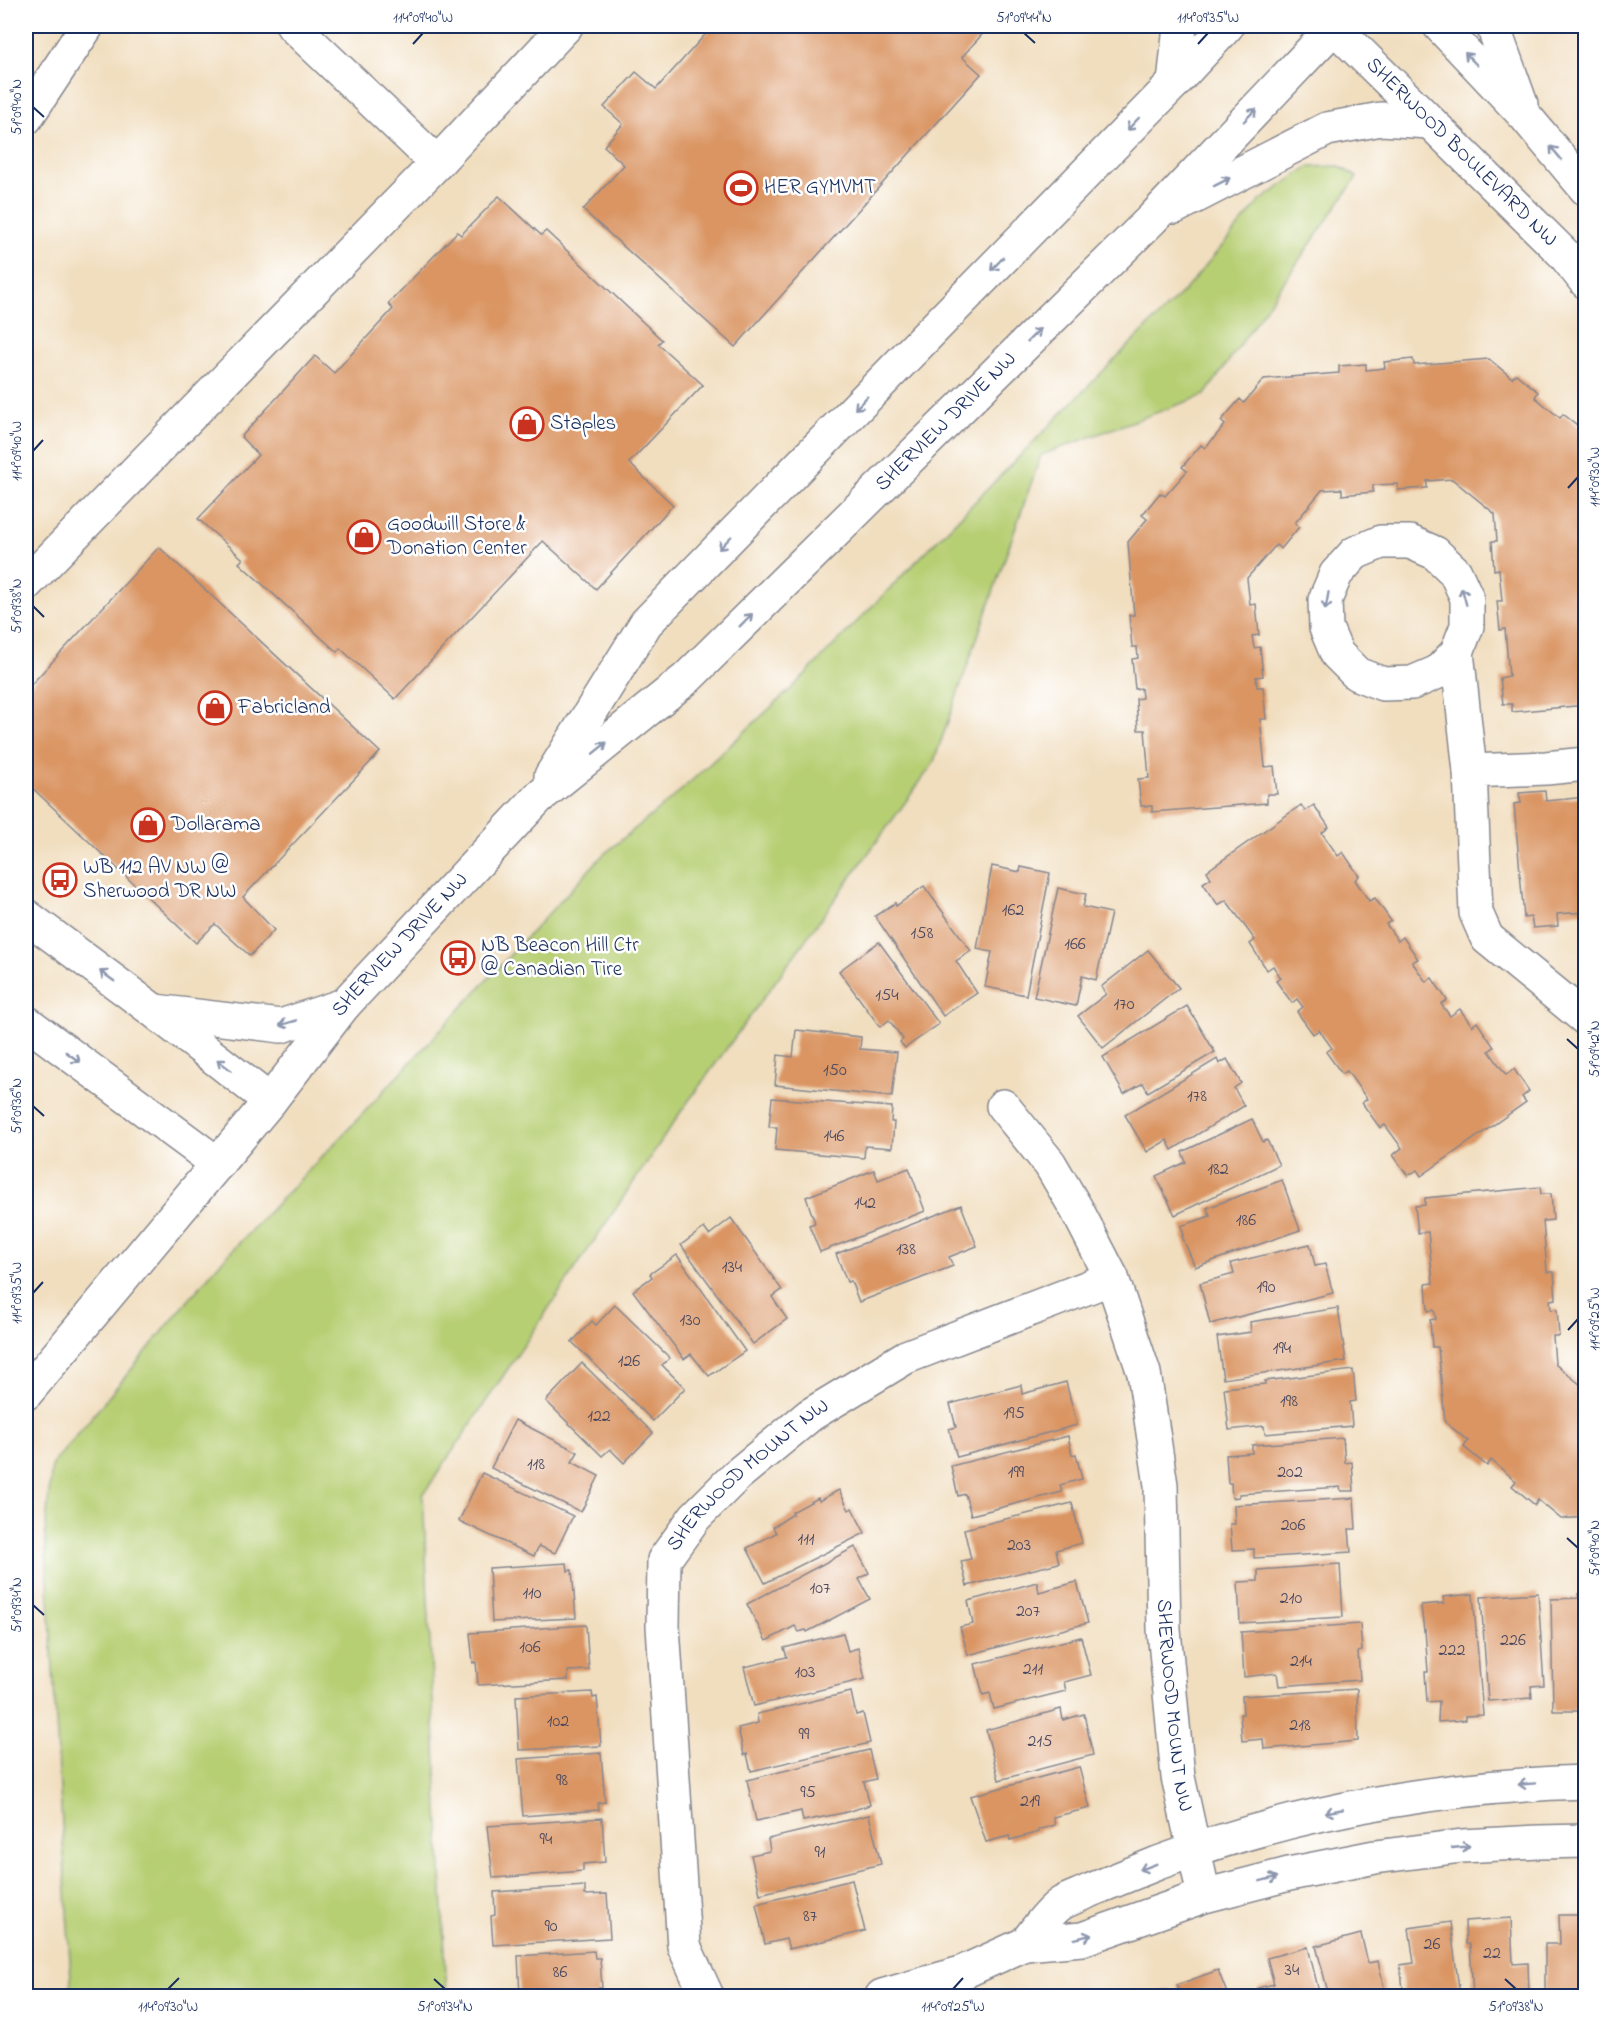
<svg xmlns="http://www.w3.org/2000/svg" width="1611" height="2022" viewBox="0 0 1611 2022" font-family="'Indie Flower',sans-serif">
  <rect width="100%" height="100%" fill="#fff"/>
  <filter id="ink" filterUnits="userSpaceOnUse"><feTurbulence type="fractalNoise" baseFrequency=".0167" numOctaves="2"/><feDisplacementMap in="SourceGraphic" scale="12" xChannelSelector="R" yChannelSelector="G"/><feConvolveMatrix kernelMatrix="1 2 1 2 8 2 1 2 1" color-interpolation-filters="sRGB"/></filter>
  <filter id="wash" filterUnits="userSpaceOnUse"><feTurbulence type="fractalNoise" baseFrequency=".008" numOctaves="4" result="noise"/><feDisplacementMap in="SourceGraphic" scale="24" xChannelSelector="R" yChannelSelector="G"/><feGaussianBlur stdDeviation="1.35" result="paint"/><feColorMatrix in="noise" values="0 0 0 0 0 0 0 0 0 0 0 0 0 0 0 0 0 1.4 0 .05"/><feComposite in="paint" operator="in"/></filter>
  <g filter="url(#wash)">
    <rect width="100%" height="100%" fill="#f1debf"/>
    <path fill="#b7cf73" stroke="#697f68" stroke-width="1.5" d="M1339,166L1357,177L1205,395L1041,455L933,764L682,1110L423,1495L447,1996H72L45,1532L52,1465L217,1266L356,1121L603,855L675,796L793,687L1115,359L1185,290L1260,201L1308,167Z"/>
    <g id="blocks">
      <g fill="#da9563">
        <path d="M713,26H981L986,30L962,57L981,74L735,347L583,210L624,165L604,146L623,124L604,107L636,72L656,89Z"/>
        <path d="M499,196L541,235L546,231L662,340L658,344L703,385L629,463L673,505L596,589L543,541L395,699L340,648L337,652L239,563L243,559L198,519L258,455L241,437L315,356L334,373L393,309L388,304L457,232L461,235Z"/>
        <path d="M1413,359L1414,365L1489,359L1512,378L1516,374L1538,392L1535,397L1560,418L1563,414L1586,432L1583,436L1586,439V705L1512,712V704H1503L1500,678L1509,676L1505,629L1500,630L1497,601H1502L1499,569L1494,570L1492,541H1497L1495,514L1452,479L1427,481V488L1398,490V484L1373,485V492L1342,495V489L1322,490L1295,523L1299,527L1281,549L1276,545L1247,578L1250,605L1256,604L1259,635L1252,636L1254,648L1260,647L1263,676L1256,677L1257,687H1263L1266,719H1260L1265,767L1274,766L1277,794H1267V803L1152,812V806H1141L1138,779L1149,778L1145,730H1138L1136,699L1142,698L1141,688L1135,689L1132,659L1138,658L1137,647H1132L1129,615H1134L1128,542L1147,519L1142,515L1160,493L1165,496L1187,471L1182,467L1201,445L1205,448L1225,425L1221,421L1240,399L1244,403L1264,379L1339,373V366L1366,364V370L1385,368L1384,362Z"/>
        <path d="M159,547L380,752L243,897L274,930L250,956L215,924L196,943L26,782V690Z"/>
        <path d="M1545,791L1546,801L1586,797V912L1557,914L1558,926L1533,928L1531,917L1524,918L1514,804L1521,803L1519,793Z"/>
        <path d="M1301,805L1305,811L1314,805L1329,827L1322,833L1338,856L1343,852L1359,876L1355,880L1369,901L1375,898L1391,921L1386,924L1398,941L1403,937L1418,959L1412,962L1426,982L1432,978L1447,1000L1441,1004L1450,1016L1460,1009L1472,1026L1477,1022L1494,1047L1489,1051L1506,1075L1514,1069L1529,1091L1522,1097L1526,1102L1421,1176L1417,1170L1408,1176L1393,1155L1402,1148L1385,1125L1380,1128L1362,1103L1367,1099L1347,1071L1342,1074L1326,1052L1332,1048L1319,1030L1313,1034L1297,1012L1303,1007L1297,999L1292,1003L1276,981L1281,978L1273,966L1267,970L1250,944L1255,940L1226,900L1218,905L1203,883L1211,878L1207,871Z"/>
        <path d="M992,866L1020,872L1021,867L1050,873L1026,995L985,987L992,952L977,949Z"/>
        <path d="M924,886L971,951L956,961L977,993L943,1016L875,916L895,903L896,906Z"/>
        <path d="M1058,888L1086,894L1083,907L1111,913L1096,980L1082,976L1076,1006L1034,997Z"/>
        <path d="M879,942L939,1024L905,1048L900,1042L903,1039L889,1020L880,1027L839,971Z"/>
        <path d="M1148,950L1179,988L1103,1048L1078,1016L1106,994L1101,987Z"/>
        <path d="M1187,1006L1215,1052L1148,1092L1143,1083L1124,1094L1103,1057Z"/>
        <path d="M796,1030L861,1037L860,1049L897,1052L892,1097L775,1085L778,1055L793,1057Z"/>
        <path d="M1217,1059L1219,1064L1227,1059L1241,1083L1234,1088L1244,1106L1172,1150L1167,1140L1147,1152L1125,1115Z"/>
        <path d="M772,1098L892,1107L891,1122H894L892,1148L865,1146L864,1158L775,1150L777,1127H769Z"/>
        <path d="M1252,1119L1263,1142L1267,1140L1279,1165L1175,1215L1156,1176L1186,1162L1182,1152Z"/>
        <path d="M909,1168L925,1211L820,1252L809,1225L815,1223L806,1197L874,1170L878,1180Z"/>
        <path d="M1282,1180L1300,1230L1195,1267L1182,1236L1184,1235L1181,1226L1210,1216L1207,1208Z"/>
        <path d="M1540,1187L1541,1194H1551L1553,1220L1543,1221L1547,1272H1554L1556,1299L1550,1300L1551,1310L1557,1309L1559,1336H1553L1555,1364L1586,1389V1517L1561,1519L1538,1500L1535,1505L1512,1486L1516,1481L1491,1460L1487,1466L1464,1447L1468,1441L1445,1422L1438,1347H1432L1430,1320L1436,1319L1434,1310L1428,1311L1426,1284L1433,1283L1428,1232L1418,1233L1415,1206L1425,1205V1198Z"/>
        <path d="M961,1205L977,1246L949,1257L953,1266L859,1302L851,1281L847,1282L836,1254Z"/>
        <path d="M731,1218L782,1290L772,1297L787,1319L753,1344L681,1245L704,1228L709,1235Z"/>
        <path d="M1310,1244L1315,1266L1325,1264L1333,1293L1210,1324L1200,1283L1234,1274L1231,1263Z"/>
        <path d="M677,1255L745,1351L709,1376L691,1354L684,1359L633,1291L652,1277L650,1274Z"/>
        <path d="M615,1305L670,1358L662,1365L685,1388L653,1421L572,1342L592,1321L596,1325Z"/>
        <path d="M1338,1308L1346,1361L1223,1379L1217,1337L1251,1332L1250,1322Z"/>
        <path d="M582,1363L653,1433L624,1463L610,1449L602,1456L546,1401Z"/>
        <path d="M1353,1370L1356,1401L1350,1402L1352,1426L1265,1434L1264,1426L1229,1430L1224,1388L1265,1384V1381Z"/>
        <path d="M1066,1382L1077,1425L957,1457L949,1429L956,1427L950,1404L1021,1385L1022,1394Z"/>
        <path d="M515,1420L578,1452L572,1462L599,1476L581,1512L491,1468Z"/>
        <path d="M1068,1436L1072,1455L1076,1454L1082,1479L1060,1485L1062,1492L971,1515L965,1494L958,1496L951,1466Z"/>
        <path d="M1343,1438L1345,1463L1352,1462L1354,1491H1341L1340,1487L1239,1494V1497L1232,1498L1231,1483H1228L1226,1455L1252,1453V1445Z"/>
        <path d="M482,1473L573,1516L555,1553L539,1546L534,1556L459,1521Z"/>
        <path d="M839,1490L849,1510L852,1508L865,1533L765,1583L747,1548L776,1533L773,1527L793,1514L792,1512L818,1498L819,1501Z"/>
        <path d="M1354,1498L1356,1529H1349L1351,1552L1254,1558V1549L1232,1550L1230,1524H1235L1234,1505Z"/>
        <path d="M1072,1503L1082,1543L1056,1550L1059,1563L967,1586L961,1561L971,1559L964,1529Z"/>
        <path d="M855,1547L869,1573L859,1579L870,1599L807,1632L806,1630L799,1632L795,1626L766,1641L747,1604Z"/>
        <path d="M567,1563L568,1571L572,1570L576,1618L492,1622L489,1568Z"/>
        <path d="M1340,1564L1343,1617L1240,1623L1238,1582L1258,1581V1570Z"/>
        <path d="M1037,1582L1039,1592L1077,1582L1088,1623L968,1655L960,1627L973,1624L968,1601Z"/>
        <path d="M1538,1593L1544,1685L1531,1686L1532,1698L1488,1701L1481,1597Z"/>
        <path d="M1473,1594L1483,1715L1465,1716V1720L1438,1722L1439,1701L1427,1702L1425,1672H1428L1425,1630L1424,1631L1421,1605L1444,1603L1443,1597Z"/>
        <path d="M1578,1594H1586V1711H1553L1551,1599L1579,1598Z"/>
        <path d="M1360,1624L1362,1651L1358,1652L1360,1680L1279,1686L1277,1673L1244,1677L1241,1632Z"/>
        <path d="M586,1625L589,1670L568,1671V1680L478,1685L476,1662L473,1663L470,1633Z"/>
        <path d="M843,1633L848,1651L858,1648L865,1679L754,1706L744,1667L787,1657L784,1648Z"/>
        <path d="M1081,1637L1091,1675L1064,1682L1066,1691L994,1709L990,1693L983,1695L975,1664Z"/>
        <path d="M1357,1689L1358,1741L1264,1749L1263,1739L1242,1741L1240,1714H1243L1242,1696Z"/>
        <path d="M592,1692L593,1698L597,1697L601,1746L519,1750L516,1696Z"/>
        <path d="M851,1692L856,1715L863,1713L870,1743L751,1771L747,1754L744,1755L738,1728L758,1723L757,1714Z"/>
        <path d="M1061,1709L1063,1720L1084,1714L1093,1755L999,1780L986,1730Z"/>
        <path d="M869,1750L876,1779L864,1782L870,1805L843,1813L803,1821L801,1811L756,1821L747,1780Z"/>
        <path d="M601,1753L605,1802L598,1803L599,1810L523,1816L518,1759Z"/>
        <path d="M1079,1767L1090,1808L1053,1817L1055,1825L1038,1830L1039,1832L1010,1840L1009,1836L986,1842L970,1796Z"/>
        <path d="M869,1815L881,1864L760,1894L751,1855L770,1851L768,1839Z"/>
        <path d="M602,1818L605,1862L583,1864V1871L493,1878L487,1826Z"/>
        <path d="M852,1880L865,1931L789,1949L786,1939L765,1944L756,1904Z"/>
        <path d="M585,1886V1895L607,1894L610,1938L493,1945L491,1916L495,1915L494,1892Z"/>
        <path d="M1559,1915H1586V1996H1545V1944H1560Z"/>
        <path d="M1511,1918L1513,1964L1528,1963L1529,1996H1473L1470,1944H1466L1465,1921Z"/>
        <path d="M1450,1922L1460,1996H1404L1400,1965L1414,1963L1409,1928Z"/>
        <path d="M1361,1934L1368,1963L1378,1961L1386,1996H1329L1316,1946Z"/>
        <path d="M1308,1947L1320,1996H1260L1258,1988L1274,1984L1267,1958Z"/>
        <path d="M594,1951L595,1958H600L602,1988H599V1996H520L518,1956Z"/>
        <path d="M1218,1970L1228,1996H1181L1177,1985Z"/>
        <path d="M1167,1990L1170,1996H1150Z"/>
      </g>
    </g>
  </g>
  <g filter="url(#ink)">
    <use href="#blocks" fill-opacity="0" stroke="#86868e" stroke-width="1.5"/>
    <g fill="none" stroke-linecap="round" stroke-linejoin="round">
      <g stroke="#86868e" stroke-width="36">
        <g id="minor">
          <path d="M293,26L437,163"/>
          <path id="s1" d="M1333,26L1564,254L1586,282"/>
          <path d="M1440,26L1526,117L1586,189"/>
          <path d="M1493,26L1521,104"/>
          <path d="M1174,83L1180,26"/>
          <path d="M26,118L87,26"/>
          <path d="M1175,207L1327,129L1381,119L1429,122"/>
          <path d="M26,584L437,163L566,26"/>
          <path d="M1457,652L1438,672L1412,683L1383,684L1357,674L1337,654L1326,628L1325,600L1336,574L1355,553L1381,542H1410L1435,553L1455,572L1467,598V626L1457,652L1470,771"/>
          <path d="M1586,764L1546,768L1470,771L1476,913L1487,938L1586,1019"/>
          <path d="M551,776L646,623L1174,83L1227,26"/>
          <path d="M26,916L154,1011L270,1101"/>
          <path d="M155,1011L281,1026L344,1005"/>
          <path d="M26,1022L218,1164"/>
          <path id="s2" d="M1003,1106L1050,1164L1077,1210L1112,1278L1144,1373L1161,1485L1164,1630L1178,1777L1204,1896"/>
          <path id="s3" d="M26,1393L270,1101L344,1005L538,798L687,678L1152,219L1335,26"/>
          <path d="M1025,1944C1035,1932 1050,1910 1062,1903C1071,1898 1081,1895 1091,1890C1113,1881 1136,1872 1158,1863C1296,1811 1439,1786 1586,1782"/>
          <path id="s4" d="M707,1996L684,1946L663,1626L664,1560L695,1517L736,1476L810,1415L906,1357L1112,1278"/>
          <path d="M882,1996L961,1973L1025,1944L1082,1939L1204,1896L1289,1874L1375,1857L1462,1846L1539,1842L1586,1841"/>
        </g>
      </g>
      <use href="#minor" stroke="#fff" stroke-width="33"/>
    </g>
    <defs><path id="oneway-shaft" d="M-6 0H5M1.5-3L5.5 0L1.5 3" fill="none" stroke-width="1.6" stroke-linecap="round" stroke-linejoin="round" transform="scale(1.5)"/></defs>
    <g stroke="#8d97ae">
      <use href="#oneway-shaft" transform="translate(1471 59) rotate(-134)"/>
      <use href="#oneway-shaft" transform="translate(1250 115) rotate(-46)"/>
      <use href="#oneway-shaft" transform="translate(1133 124) rotate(134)"/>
      <use href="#oneway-shaft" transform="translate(1556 153) rotate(-130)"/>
      <use href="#oneway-shaft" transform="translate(1222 182) rotate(-27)"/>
      <use href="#oneway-shaft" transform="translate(997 264) rotate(134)"/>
      <use href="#oneway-shaft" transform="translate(1034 335) rotate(-45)"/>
      <use href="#oneway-shaft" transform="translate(861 403) rotate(134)"/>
      <use href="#oneway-shaft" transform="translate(725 543) rotate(134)"/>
      <use href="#oneway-shaft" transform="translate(1464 596) rotate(-105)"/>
      <use href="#oneway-shaft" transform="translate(1327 601) rotate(100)"/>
      <use href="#oneway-shaft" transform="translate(746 620) rotate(-45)"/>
      <use href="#oneway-shaft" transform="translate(600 748) rotate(-39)"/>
      <use href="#oneway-shaft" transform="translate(107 976) rotate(-144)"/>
      <use href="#oneway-shaft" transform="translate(288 1023) rotate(164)"/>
      <use href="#oneway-shaft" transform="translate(73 1057) rotate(36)"/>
      <use href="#oneway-shaft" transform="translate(224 1065) rotate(-142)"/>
      <use href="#oneway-shaft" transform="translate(1527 1784) rotate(176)"/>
      <use href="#oneway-shaft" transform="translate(1334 1811) rotate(169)"/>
      <use href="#oneway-shaft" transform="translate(1461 1847) rotate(-6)"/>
      <use href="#oneway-shaft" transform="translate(1148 1867) rotate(159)"/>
      <use href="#oneway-shaft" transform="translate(1269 1879) rotate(-14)"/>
      <use href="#oneway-shaft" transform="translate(1083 1937) rotate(-14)"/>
    </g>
  </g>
  <path fill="none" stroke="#1b2f5e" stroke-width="2" d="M1024,33L1035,43M413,44L423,33M1198,44L1208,33M33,107L44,117M33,451L43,440M1568,488L1578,477M33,606L44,617M1567,1039L1578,1049M33,1106L44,1116M33,1293L43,1282M1568,1330L1578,1319M1567,1538L1578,1548M33,1605L44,1615M434,1979L445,1989M1505,1979L1516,1989M168,1989L179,1978M953,1989L963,1978"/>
  <defs>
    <g id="stadium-ring" transform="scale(1.725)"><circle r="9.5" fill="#fff" stroke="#c8321e" stroke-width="1.5"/><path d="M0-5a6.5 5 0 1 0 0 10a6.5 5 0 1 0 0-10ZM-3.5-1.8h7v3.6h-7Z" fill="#c8321e"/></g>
    <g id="shop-ring" transform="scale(1.725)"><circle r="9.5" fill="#fff" stroke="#c8321e" stroke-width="1.5"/><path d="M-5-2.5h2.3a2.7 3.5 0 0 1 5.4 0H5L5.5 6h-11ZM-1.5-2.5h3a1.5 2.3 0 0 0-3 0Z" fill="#c8321e"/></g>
    <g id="bus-ring" transform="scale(1.725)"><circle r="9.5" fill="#fff" stroke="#c8321e" stroke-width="1.5"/><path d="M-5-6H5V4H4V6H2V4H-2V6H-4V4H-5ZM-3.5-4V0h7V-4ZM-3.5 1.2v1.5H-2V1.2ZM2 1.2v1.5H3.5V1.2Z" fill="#c8321e"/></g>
  </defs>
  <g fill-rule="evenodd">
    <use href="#stadium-ring" x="741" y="188"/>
    <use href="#shop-ring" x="527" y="424"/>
    <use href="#shop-ring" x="364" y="537"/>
    <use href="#shop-ring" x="215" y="708"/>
    <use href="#shop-ring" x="148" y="825"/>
    <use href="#bus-ring" x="60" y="880"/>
    <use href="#bus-ring" x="458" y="958"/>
  </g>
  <g text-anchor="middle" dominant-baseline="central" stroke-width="5" stroke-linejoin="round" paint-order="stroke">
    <g font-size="18" fill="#4b485f">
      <text x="1013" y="911">162</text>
      <text x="922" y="934">158</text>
      <text x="1075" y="945">166</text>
      <text x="887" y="996">154</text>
      <text x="1124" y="1005">170</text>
      <text x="835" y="1071">150</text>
      <text x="1197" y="1097">178</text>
      <text x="834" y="1137">146</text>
      <text x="1218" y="1170">182</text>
      <text x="865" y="1204">142</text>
      <text x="1246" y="1221">186</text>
      <text x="906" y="1250">138</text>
      <text x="732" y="1268">134</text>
      <text x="1266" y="1288">190</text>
      <text x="690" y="1321">130</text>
      <text x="1282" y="1349">194</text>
      <text x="629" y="1362">126</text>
      <text x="1289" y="1402">198</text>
      <text x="1014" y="1414">195</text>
      <text x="599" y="1417">122</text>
      <text x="536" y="1465">118</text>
      <text x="1016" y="1473">199</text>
      <text x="1290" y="1473">202</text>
      <text x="1293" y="1526">206</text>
      <text x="806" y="1540">111</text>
      <text x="1019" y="1546">203</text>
      <text x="820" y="1589">107</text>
      <text x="532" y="1594">110</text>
      <text x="1291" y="1599">210</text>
      <text x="1028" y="1612">207</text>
      <text x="1513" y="1641">226</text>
      <text x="530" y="1648">106</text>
      <text x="1452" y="1651">222</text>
      <text x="1301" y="1662">214</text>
      <text x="1033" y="1670">211</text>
      <text x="805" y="1673">103</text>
      <text x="558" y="1722">102</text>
      <text x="1300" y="1726">218</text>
      <text x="804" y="1735">99</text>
      <text x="1040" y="1742">215</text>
      <text x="562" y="1781">98</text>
      <text x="808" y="1793">95</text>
      <text x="1030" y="1802">219</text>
      <text x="546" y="1840">94</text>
      <text x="820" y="1853">91</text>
      <text x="810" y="1917">87</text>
      <text x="551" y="1927">90</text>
      <text x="1432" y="1945">26</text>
      <text x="1492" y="1954">22</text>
      <text x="1292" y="1971">34</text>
      <text x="560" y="1973">86</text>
    </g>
    <g font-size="21" fill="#1b2f5e" stroke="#fff">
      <text stroke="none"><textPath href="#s1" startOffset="180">SHERWOOD BOULEVARD NW</textPath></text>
      <text stroke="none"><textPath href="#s3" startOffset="1341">SHERVIEW DRIVE NW</textPath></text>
      <text stroke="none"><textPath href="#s3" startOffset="584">SHERVIEW DRIVE NW</textPath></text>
      <text stroke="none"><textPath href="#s4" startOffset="562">SHERWOOD MOUNT NW</textPath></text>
      <text stroke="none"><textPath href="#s2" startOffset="639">SHERWOOD MOUNT NW</textPath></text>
    </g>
    <g font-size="21" fill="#1b2f5e" stroke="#fff" text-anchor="start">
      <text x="764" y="188">HER GYMVMT</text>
      <text x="550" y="424">Staples</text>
      <text x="387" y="525">Goodwill Store &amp;<tspan x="387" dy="24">Donation Center</tspan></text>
      <text x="238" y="708">Fabricland</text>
      <text x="171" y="825">Dollarama</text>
      <text x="83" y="868">WB 112 AV NW @<tspan x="83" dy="24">Sherwood DR NW</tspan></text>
      <text x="481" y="946">NB Beacon Hill Ctr<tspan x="481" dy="24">@ Canadian Tire</tspan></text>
    </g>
  </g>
  <rect width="1611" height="2022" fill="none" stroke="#fff" stroke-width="66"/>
  <rect x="33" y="33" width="1545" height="1956" fill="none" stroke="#1b2f5e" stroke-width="2"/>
  <g font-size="15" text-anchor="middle" fill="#1b2f5e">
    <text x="423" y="22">114°09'40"W</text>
    <text x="1024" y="22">51°09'44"N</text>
    <text x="1208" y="22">114°09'35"W</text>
    <text transform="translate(16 107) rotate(-90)" y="5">51°09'40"N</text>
    <text transform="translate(16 451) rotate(-90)" y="5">114°09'40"W</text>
    <text transform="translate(1594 477) rotate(-90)" y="5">114°09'30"W</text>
    <text transform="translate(16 606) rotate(-90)" y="5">51°09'38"N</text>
    <text transform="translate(1594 1049) rotate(-90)" y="5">51°09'42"N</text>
    <text transform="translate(16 1106) rotate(-90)" y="5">51°09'36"N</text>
    <text transform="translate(16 1293) rotate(-90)" y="5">114°09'35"W</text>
    <text transform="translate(1594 1319) rotate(-90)" y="5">114°09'25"W</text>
    <text transform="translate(1594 1548) rotate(-90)" y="5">51°09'40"N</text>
    <text transform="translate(16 1605) rotate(-90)" y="5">51°09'34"N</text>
    <text x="168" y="2011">114°09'30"W</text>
    <text x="445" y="2011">51°09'34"N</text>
    <text x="953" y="2011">114°09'25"W</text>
    <text x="1516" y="2011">51°09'38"N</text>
  </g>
</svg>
